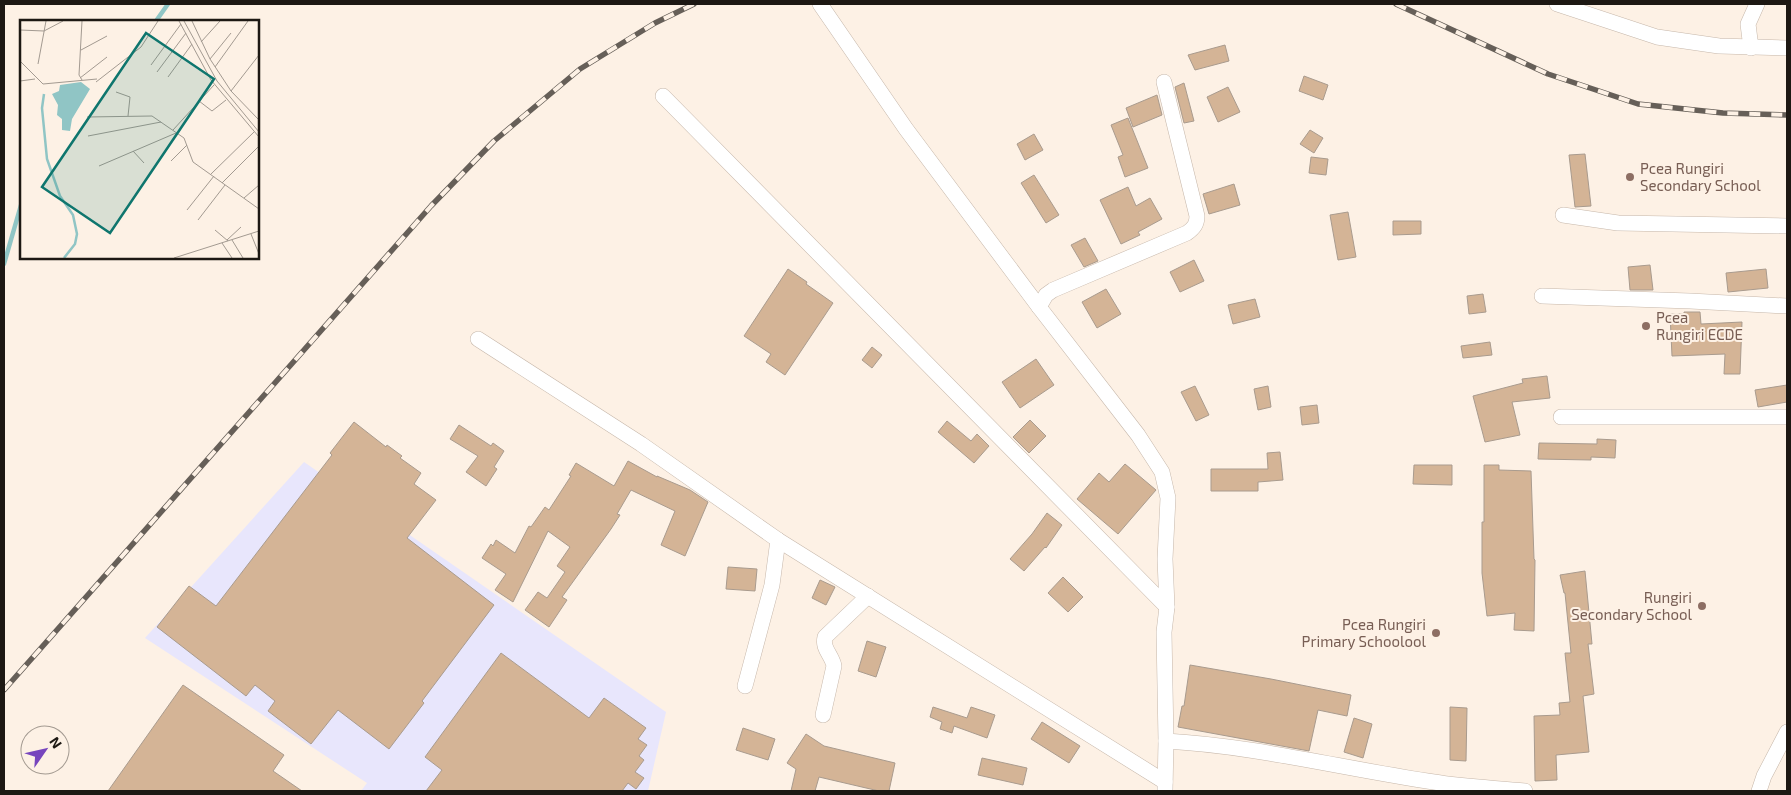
<svg xmlns="http://www.w3.org/2000/svg" width="1791" height="795" viewBox="0 0 1791 795" font-family="'Exo 2',sans-serif">
  <rect width="100%" height="100%" fill="#fdf1e5"/>
  <path fill="#e8e6fc" d="M304,462L666,712L648,791H361L367,783L145,638Z"/>
  <g fill="none" stroke-linecap="round" stroke-linejoin="round">
    <g stroke="#90c5c5" stroke-width="4.5">
      <path d="M156,21L168,4"/>
      <path d="M4,264L21,205"/>
    </g>
  </g>
  <g fill="#d4b496" stroke="#a99b8e">
    <path d="M1225,45L1229,61L1195,70L1188,55Z"/>
    <path d="M1304,76L1328,85L1323,100L1299,91Z"/>
    <path d="M1184,83L1194,121L1184,123L1175,87Z"/>
    <path d="M1228,87L1240,112L1218,122L1207,97Z"/>
    <path d="M1157,95L1162,115L1133,127L1126,108Z"/>
    <path d="M1128,118L1148,168L1125,177L1118,157L1123,155L1111,125Z"/>
    <path d="M1310,130L1323,138L1314,153L1300,144Z"/>
    <path d="M1034,134L1043,150L1025,160L1017,144Z"/>
    <path d="M1585,154L1591,206L1575,207L1569,155Z"/>
    <path d="M1311,157L1328,159L1326,175L1309,173Z"/>
    <path d="M1034,175L1059,215L1046,223L1021,183Z"/>
    <path d="M1234,184L1240,205L1209,214L1203,194Z"/>
    <path d="M1128,187L1136,206L1150,198L1162,219L1138,232L1140,235L1121,244L1100,200Z"/>
    <path d="M1348,212L1356,257L1338,260L1330,215Z"/>
    <path d="M1393,221H1421V234L1393,235Z"/>
    <path d="M1085,238L1098,261L1084,267L1071,245Z"/>
    <path d="M1194,260L1204,281L1180,292L1170,272Z"/>
    <path d="M1650,265L1653,290H1630L1628,267Z"/>
    <path d="M788,269L807,282L806,284L833,303L785,375L766,362L771,354L744,336Z"/>
    <path d="M1766,269L1768,288L1728,292L1726,273Z"/>
    <path d="M1106,289L1121,314L1097,328L1082,302Z"/>
    <path d="M1483,294L1486,312L1469,314L1467,296Z"/>
    <path d="M1255,299L1260,317L1233,324L1228,305Z"/>
    <path d="M1684,312H1700L1701,324L1742,322L1740,374H1724L1725,354L1672,356L1670,314H1684Z"/>
    <path d="M1490,342L1492,355L1463,358L1461,346Z"/>
    <path d="M872,347L882,355L872,368L862,360Z"/>
    <path d="M1036,359L1054,385L1020,408L1002,382Z"/>
    <path d="M1547,376L1550,398L1512,402L1520,435L1485,442L1473,396L1523,383L1522,379Z"/>
    <path d="M1787,385V402L1758,407L1755,390Z"/>
    <path d="M1195,386L1209,415L1196,421L1181,392Z"/>
    <path d="M1268,386L1271,407L1258,410L1254,389Z"/>
    <path d="M1317,405L1319,423L1302,425L1300,407Z"/>
    <path d="M1030,420L1046,436L1029,453L1013,437Z"/>
    <path d="M947,421L971,441L977,434L989,446L974,463L938,432Z"/>
    <path d="M354,422L386,447L387,445L402,456L400,458L421,473L414,484L436,500L407,538L494,605L422,701L424,703L389,749L338,710L311,744L268,711L275,701L255,685L246,696L157,627L189,586L216,606L332,455L330,453Z"/>
    <path d="M459,425L491,446L493,443L504,451L494,467L497,469L486,486L466,472L478,456L450,439Z"/>
    <path d="M1597,439L1616,440L1615,458L1591,457V460L1538,459L1539,443L1597,444Z"/>
    <path d="M1280,452L1283,480L1258,482V491H1211V469H1268L1267,453Z"/>
    <path d="M628,461L657,477V476L690,490L708,502L685,556L661,545L675,511L631,490L617,514L620,515L611,529L562,597L567,600L549,627L525,610L538,592L547,598L565,572L557,566L570,547L548,531L513,602L495,590L506,574L482,558L491,544L493,546L496,540L515,553L529,526L531,527L545,507L549,510L571,476L569,475L576,463L614,486Z"/>
    <path d="M1125,464L1156,490L1118,534L1077,499L1099,473L1109,482Z"/>
    <path d="M1414,465H1452V485L1413,484Z"/>
    <path d="M1484,465H1499V470L1531,471L1534,559L1535,560L1534,631L1514,630L1515,613L1487,616L1482,573V522H1484Z"/>
    <path d="M1047,513L1062,525L1046,548L1045,547L1024,571L1010,559L1032,534Z"/>
    <path d="M728,567L757,569L755,591L726,589Z"/>
    <path d="M1585,571L1592,644H1588L1594,694L1583,696L1589,752L1556,755L1557,780L1535,781L1534,716L1560,715L1559,703L1570,702L1565,653H1571L1565,593H1564L1560,575Z"/>
    <path d="M1063,577L1083,597L1068,612L1048,593Z"/>
    <path d="M820,580L835,587L826,605L812,598Z"/>
    <path d="M867,641L886,647L876,677L858,671Z"/>
    <path d="M501,653L589,718L604,698L646,728L638,739L647,745L639,756L644,760L635,772L644,778L636,789L628,783L622,791H426L442,770L425,757Z"/>
    <path d="M1190,665L1271,679L1351,695L1347,716L1318,710L1309,751L1178,727L1182,706H1184Z"/>
    <path d="M183,685L284,755L273,771L302,791H108Z"/>
    <path d="M933,707L967,718L971,707L995,715L987,738L954,726L952,733L940,729L942,722L930,717Z"/>
    <path d="M1450,707L1467,708L1466,761L1450,760Z"/>
    <path d="M1354,718L1372,724L1363,758L1344,752Z"/>
    <path d="M1042,722L1080,746L1069,763L1031,739Z"/>
    <path d="M743,728L775,739L768,760L736,750Z"/>
    <path d="M806,734L824,746L895,763L889,791H879L819,777L815,791H791L796,769L787,763Z"/>
    <path d="M982,758L1027,768L1023,785L978,775Z"/>
  </g>
  <g fill="none" stroke-linecap="round" stroke-linejoin="round">
    <g stroke="#c6b7aa" stroke-width="16">
      <g id="minor">
        <path d="M820,4L906,129L1039,307L1138,435L1162,472L1168,498L1165,559L1167,607L1164,632L1166,741L1165,791"/>
        <path d="M1557,4L1657,37L1719,46L1787,48"/>
        <path d="M1751,48L1748,24L1757,4"/>
        <path d="M663,96L1167,607"/>
        <path d="M1563,215L1618,223L1787,226"/>
        <path d="M1542,296L1690,301L1787,306"/>
        <path d="M1039,307L1046,295L1053,290L1187,233C1194,228 1197,224 1197,216L1164,82"/>
        <path d="M478,339L641,444L778,540L1165,782"/>
        <path d="M1561,417H1787"/>
        <path d="M745,686L772,585L778,540"/>
        <path d="M823,715L834,666C832,655 822,649 825,637L868,596"/>
        <path d="M1166,741C1256,746 1345,769 1434,782C1464,787 1495,788 1525,791"/>
        <path d="M1759,791L1764,776L1787,732"/>
      </g>
    </g>
    <use href="#minor" stroke="#fff" stroke-width="15"/>
    <g stroke="#665f58" stroke-width="5.5">
      <g id="rail">
        <path d="M1396,4L1548,74L1638,104L1723,113L1787,115"/>
        <path d="M4,690L431,206L494,141L580,69L655,23L694,4"/>
      </g>
    </g>
    <use href="#rail" stroke="#fdf1e5" stroke-width="4" stroke-dasharray="11" stroke-linecap="butt"/>
  </g>
  <g fill="#8d6e63" stroke="#fdf1e5" stroke-width="2">
    <circle cx="1630" cy="177" r="5"/>
    <circle cx="1646" cy="326" r="5"/>
    <circle cx="1702" cy="606" r="5"/>
    <circle cx="1436" cy="633" r="5"/>
  </g>
  <g text-anchor="middle" dominant-baseline="central" stroke-width="4" stroke-linejoin="round" paint-order="stroke">
    <g font-size="15" fill="#785e54" stroke="#fdf1e5" text-anchor="start">
      <text x="1640" y="168">Pcea Rungiri<tspan x="1640" dy="17">Secondary School</tspan></text>
      <text x="1656" y="317">Pcea<tspan x="1656" dy="17">Rungiri ECDE</tspan></text>
      <text x="1692" y="597" text-anchor="end">Rungiri<tspan x="1692" dy="17">Secondary School</tspan></text>
      <text x="1426" y="624" text-anchor="end">Pcea Rungiri<tspan x="1426" dy="17">Primary Schoolool</tspan></text>
    </g>
  </g>
  <g transform="translate(20 20)">
    <rect width="239" height="239" fill="#fdf1e5"/>
    <path d="M61,62L70,69L52,99L50,111L42,110V99L37,95L38,85L32,74L39,71L40,65Z" fill="#90c5c5"/>
    <path fill="none" stroke="#90c5c5" stroke-width="2.5" d="M24,74L22,88L27,139L40,176L53,195L57,214L55,224L44,238"/>
    <path fill="none" stroke="#a39a91" stroke-width="1" d="M159,1L191,60L239,117M164,1L197,61L239,112M172,1L190,39L211,71M0,10L24,11L43,1M181,22L200,1M61,30L87,16M190,39L211,13M0,41L23,64L77,59M18,44L26,1M131,45L161,4M195,47L228,1M137,52L166,13M148,57L172,24M60,58L87,37M62,60L59,55L62,1M0,61L15,59M76,62L121,27L138,1M96,72L110,77L108,96M179,81L192,91L206,80M67,97L132,96L164,118L173,142L239,189M238,99L211,71L239,35M153,110L194,65M68,116L141,102M113,131L124,143M151,141L167,125M79,146L156,113M191,154L234,112M202,163L239,126M224,178L239,165M167,190L194,156M178,200L205,165M195,210L208,221M231,214L239,234M207,220L221,207M212,220L223,238M202,223L212,238M154,238L239,211"/>
    <path fill="#0f766e" fill-opacity="0.15" stroke="#0f766e" stroke-width="2.5" d="M126,13L194,59L90,213L22,167Z"/>
    <rect width="239" height="239" fill="none" stroke="#1d1813" stroke-width="2.5"/>
  </g>
  <rect width="1791" height="795" fill="none" stroke="#1d1813" stroke-width="10"/>
  <g transform="translate(45 750) rotate(56)"><circle r="24" fill="#fdf1e5" stroke="#a39a91"/>
  <path d="M0-4L9 19L0 12L-9 19Z" fill="#7745bd"/>
  <text y="-8" font-size="14" font-weight="bold" text-anchor="middle" fill="#1d1813">N</text>
  </g>
</svg>
